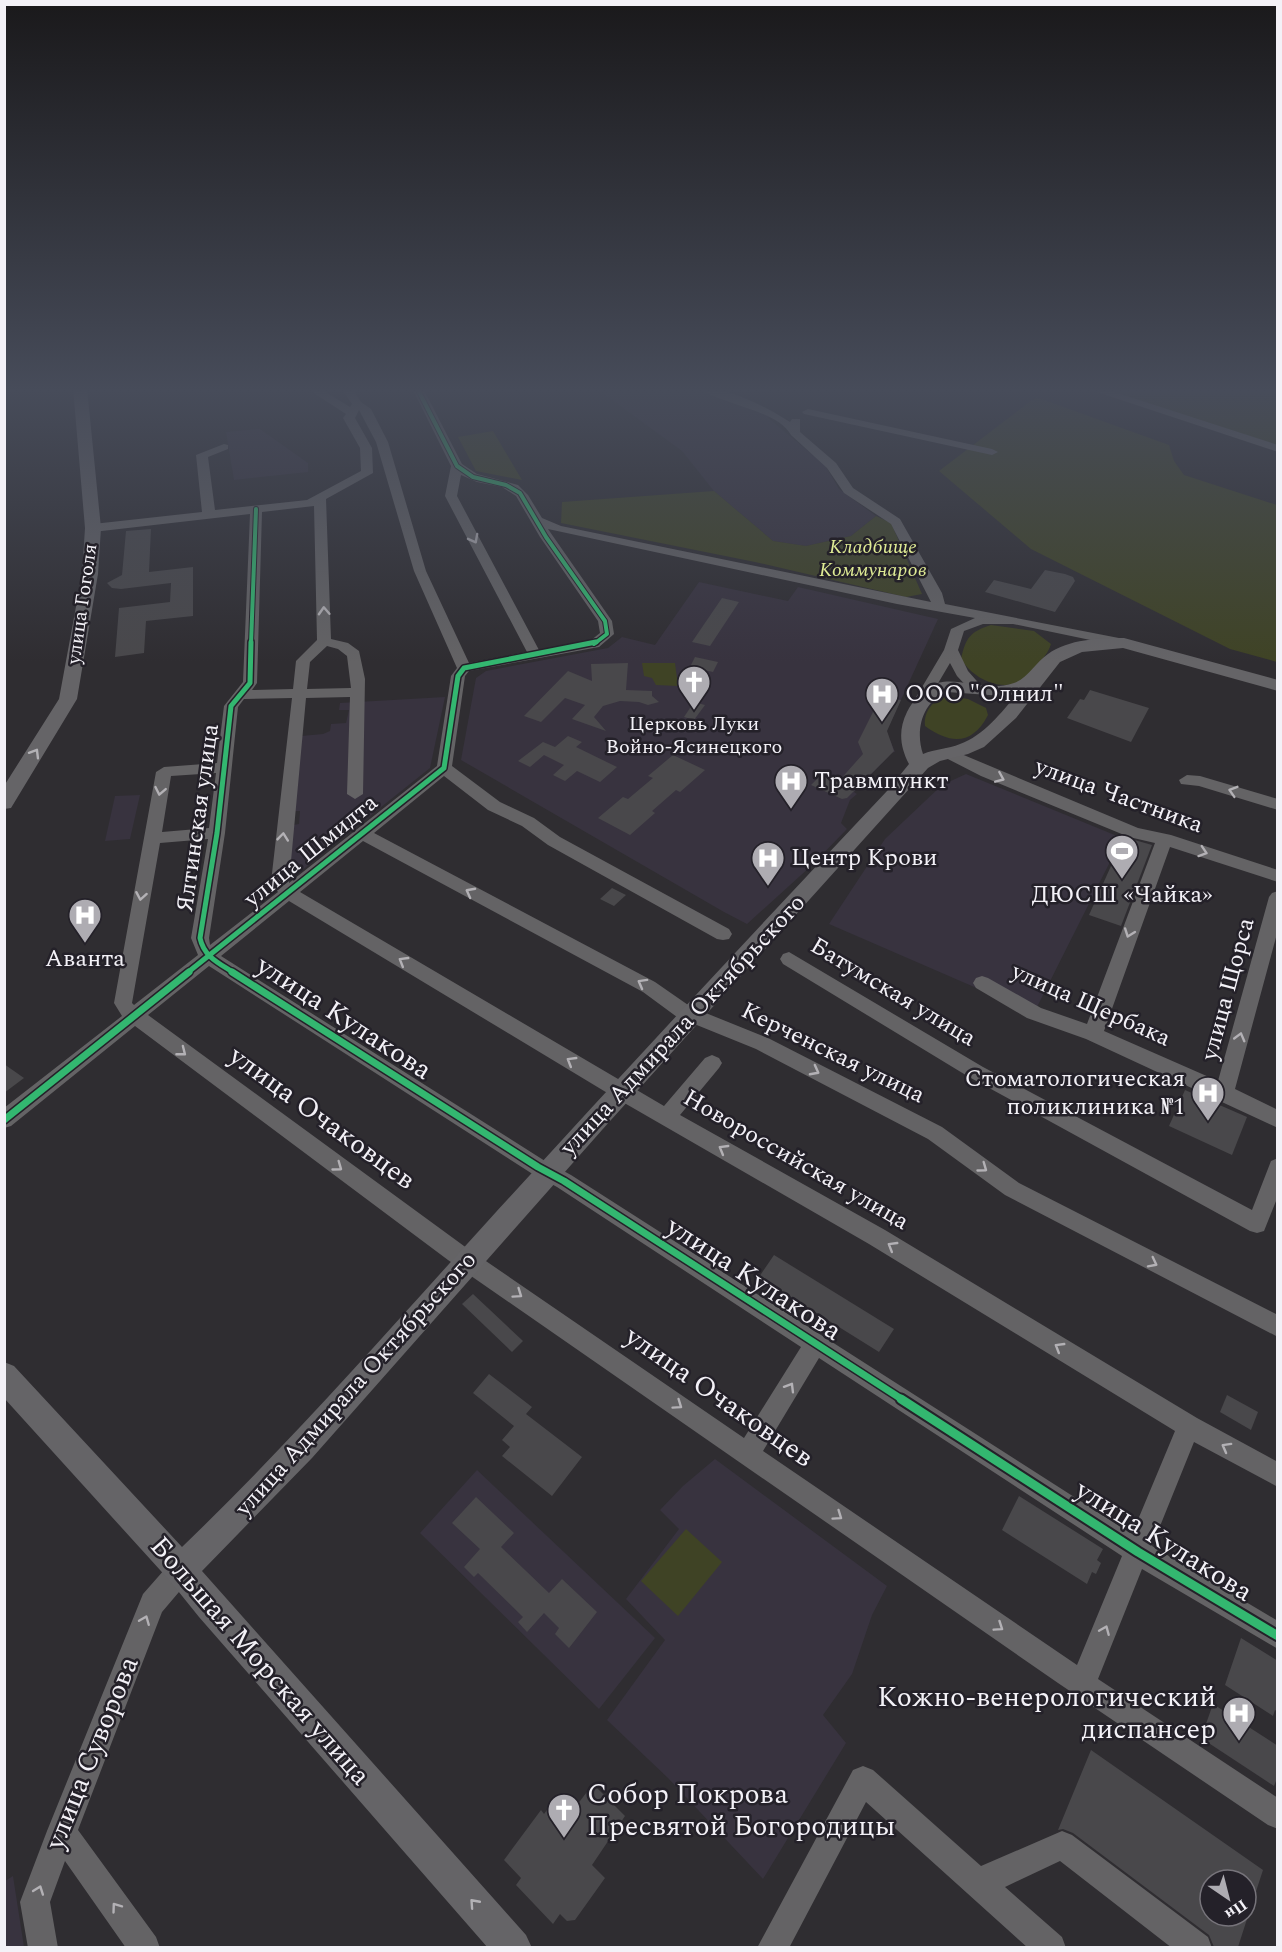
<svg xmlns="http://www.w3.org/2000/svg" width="1282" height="1952" viewBox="0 0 1282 1952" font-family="Spectral,serif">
  <rect width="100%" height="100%" fill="#2f2d31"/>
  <g fill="#38333f">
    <path d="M596,388H711L770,412L773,414L768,418L825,465L839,489L876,516L851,536L806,546L773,541L714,491L682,451Z"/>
    <path d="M260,429L308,463V472L234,480L226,432Z"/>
    <path d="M699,582L788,601L798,587L938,619L883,739L890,740L895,752L890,753L889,756L854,792L857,794L850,800L841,823L847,829L811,866L747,924L724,912L461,760L476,678L486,671L608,648L622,637L655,645Z"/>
    <path d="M445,697L430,768L301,871L287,874L293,825L299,824L300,811H292L301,736L323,734L330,731L331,724L346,723L349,710H339L340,703Z"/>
    <path d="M966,774L1122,838L1034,1013L829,924L885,839L942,785Z"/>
    <path d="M140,795L130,839L105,841L115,796Z"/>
    <path d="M715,1459L887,1586L872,1615L852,1674L823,1715L846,1743L763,1879L668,1778L607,1720L665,1640L626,1599L679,1529L660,1510L683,1486Z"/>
    <path d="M477,1470L655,1638L599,1709L420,1533Z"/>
    <path d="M13,1876L24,1947H5V1881Z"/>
  </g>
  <g fill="#3f4325">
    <path d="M1098,388H1277V445Z"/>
    <path d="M1036,397L1169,445L1174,461L1184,475L1277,505V662L1230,649L1031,549L939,471Z"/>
    <path d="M493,431L522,480L476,471L458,437Z"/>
    <path d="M714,491L773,541L806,546L851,536L876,516L891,523L922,594L906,597L755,562L561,523L562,502Z"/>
    <path d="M991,625L1034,631L1051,644C1048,653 1044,657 1038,664C1032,671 1026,679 1017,683C996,690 972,677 961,659C966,637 970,632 991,625Z"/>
    <path d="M642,663H675L678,686L656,685L652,678L644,676Z"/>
    <path d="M948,696L968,699L986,708L988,715C972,746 950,744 925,726C923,711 934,699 948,696Z"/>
    <path d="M686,1529L722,1562L678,1616L641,1581Z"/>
  </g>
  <g fill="#49484b">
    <path d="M151,529L149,572L193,567V616L146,621L144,653L115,657L119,608L170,602L171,583L121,589L112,588L107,583L122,575L126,531Z"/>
    <path d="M1045,570L1065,574L1073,577L1075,581L1055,612L985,592L994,580L1031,589Z"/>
    <path d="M722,598L739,602L710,646L692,642Z"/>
    <path d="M695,657L718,662L713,672L690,667Z"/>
    <path d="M628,663L626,690L652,691V696L659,702L648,705L639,702L620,701L603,706L594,717L606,731L572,719L585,705L565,698L541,722L524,716L568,671L592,681L591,664Z"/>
    <path d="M1090,690L1149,708L1131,742L1067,718L1080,699L1084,700Z"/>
    <path d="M881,696L901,700L887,731L894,751L847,798L842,799L811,785L821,775L838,782L863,754L858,742Z"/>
    <path d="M694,702L705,705L694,720L684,717Z"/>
    <path d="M568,736L582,742L576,747L617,767L600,782L577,771L565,781L553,775L564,765L544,755L530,767L518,761L543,742L555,747Z"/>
    <path d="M673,755L705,770L680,792L676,790L652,811L655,813L630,835L598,818L623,797L628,799L653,778L648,776Z"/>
    <path d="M1124,837L1152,845L1121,926L1089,915Z"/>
    <path d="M612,888L626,895L614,906L600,899Z"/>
    <path d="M4,1064L24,1078L4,1093Z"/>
    <path d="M1185,1090L1247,1117L1232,1155L1169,1126Z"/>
    <path d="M774,1255L894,1329L879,1352L759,1277Z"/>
    <path d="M473,1294L523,1341L512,1352L462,1304Z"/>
    <path d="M489,1374L532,1407L526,1414L582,1457L552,1496L502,1456L510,1447L502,1440L514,1426L473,1393Z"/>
    <path d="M1227,1395L1258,1412L1251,1430L1220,1412Z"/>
    <path d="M1019,1496L1103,1549L1097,1560L1101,1563L1096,1574L1092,1572L1087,1584L1002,1530Z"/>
    <path d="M476,1497L514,1533L501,1547L549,1593L562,1579L597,1612L569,1648L555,1634L559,1628L544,1613L527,1632L518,1622L523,1617L478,1573L474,1577L464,1567L480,1549L452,1523Z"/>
    <path d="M1241,1638L1278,1661V1712L1275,1710L1273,1716L1225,1685Z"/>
    <path d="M1213,1704L1278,1746V1776L1274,1786L1201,1738Z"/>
    <path d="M1091,1750L1263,1870L1248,1916H1246V1880H1210V1916H1248L1238,1947H1214L1209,1935L1073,1833L1063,1829L1058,1830Z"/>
    <path d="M593,1784L625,1816L592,1865L605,1878L575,1920L567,1921L560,1914L553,1924L516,1885L521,1878L504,1860L541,1810L544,1814L552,1803L567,1818Z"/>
  </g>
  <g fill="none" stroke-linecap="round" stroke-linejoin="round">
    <g fill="#646365" fill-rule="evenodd">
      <path d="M306,388H319L350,407L352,404L341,388H352L361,402L371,409L388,442L426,571L469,663L527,652L445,496L451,466L412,388H423L462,464L477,474L518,485L528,495L542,518L561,526L931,602L891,524L844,493L827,468L791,435C776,409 723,406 700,388C731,388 764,406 790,422L792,419H800V432L836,463L853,488L900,519L942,593L945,604L1124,639L1131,643L1124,647L1013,624H983L964,631L958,650L968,671L983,688L981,691H971L957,676L950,663L927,702L922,703L915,699L944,650L951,629L975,618L897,604L548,529L612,621L614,634L599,647L469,671L465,676L452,766L500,802L534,818L560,837L729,929L732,934L729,939L723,940L717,939L548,845L522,826L488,810L444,776L374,833L655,982L691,1007L770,1039L942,1127L1019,1183L1278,1315V1337L1005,1195L928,1139L756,1049L677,1017L643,992L363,841L300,892L664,1106L705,1058L712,1055L719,1058L722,1063L719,1068L680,1115L885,1230L1197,1418L1278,1462V1487L1194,1442L1152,1546L1278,1621V1649L1142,1569L1098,1679L1278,1798V1829L1268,1825L1058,1683L448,1260L135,1026L11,1126L4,1128V1108L122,1016L114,1003L156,772L164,767L217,763L224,706L243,682L250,514L93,532L87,528L93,524L202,512L196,455L224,444L228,445V449L208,457L215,510L307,500L361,471L360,448L343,418L346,414ZM359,410L376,442L414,571L457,668L451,676L437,766L289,883L306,698L350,697L347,794L355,799L363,794L365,679L359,651L348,643L331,639L326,499L373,473L372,448L355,418ZM461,475L477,482L502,487L516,496L540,537L598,621L600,633L590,641L539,650L457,496ZM314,506L317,640L296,661L293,689L252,690L257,683L262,512ZM327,646L338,649L347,656L351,688L307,689L310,662ZM292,698L271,882L278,892L210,945L209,938L225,833L238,707L244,699ZM216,773L209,828L162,832L171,776ZM208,839L191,938L198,955L134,1005L132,1003L160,843ZM289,901L614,1097L869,1244L1175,1431L1132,1534L571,1175L545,1161L221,956ZM209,966L531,1173L557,1187L801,1347L744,1438L464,1246L148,1015ZM819,1358L1122,1556L1077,1665L763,1451Z"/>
      <path d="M1085,388H1102L1278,445V452Z"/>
      <path d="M808,409L992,449L998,452L992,455L804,414L802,412Z"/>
      <path d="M947,748L1138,828L1171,835L1278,870V882L1170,847L1104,1031L1218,1081L1269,897L1272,893L1278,891V930L1235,1089L1278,1110V1128L1086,1039L1027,1018L976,988L973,983L976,978L982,976L988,978L1041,1008L1087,1024L1155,843L1129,837L981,776L942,756L939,753L942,750Z"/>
      <path d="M1187,775L1200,776L1278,799V810L1199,786L1181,784L1179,780Z"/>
      <path d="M789,952L983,1067L1252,1210L1271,1161L1278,1158V1196L1264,1231L1257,1233L1250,1231L969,1077L783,964L780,959L783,954Z"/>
      <path d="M181,1557L190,1561L194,1570L190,1579L162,1612L78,1830L156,1937L160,1948H126L65,1861L50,1902L58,1948H28L20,1902L47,1831L143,1594L172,1561Z"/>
      <path d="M863,1766L873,1770L981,1866L1062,1831L1072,1835L1208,1937L1212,1948H1172L1060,1861L1005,1887L1062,1937L1066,1948H1028L866,1802L789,1948H757L853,1770Z"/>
    </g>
    <g fill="#656467" fill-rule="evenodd">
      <path d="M73,388H87L101,528L98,574L77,699L11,808L4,809V786L59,699L82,574L85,528Z"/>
      <path d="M1124,638L1278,680V691L1123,648L1082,652L1060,662L1016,718L984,747L968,754L940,761L928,768L602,1130L312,1458L202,1571L526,1935L532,1948H488L199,1617L170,1581L4,1398V1362L14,1366L182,1547C289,1444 387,1332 487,1222C619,1077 752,934 887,791L909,764C900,747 898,730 907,712C937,656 972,697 1014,683C1028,678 1036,662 1048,654C1069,639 1099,638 1124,638ZM947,692L1003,696L1017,694C1002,712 983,736 960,744C948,749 935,749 923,754C915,731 922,701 947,692Z"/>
    </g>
    <g stroke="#242129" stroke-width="6">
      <g id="cycleway-far3">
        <path d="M417,388L457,466L473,477L506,485L520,493L546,537L605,621L607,634L594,644"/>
        <path d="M251,644L256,509"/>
      </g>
    </g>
    <g stroke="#242129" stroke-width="8">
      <g id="cycleway-far2">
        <path d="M187,973L444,768L458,676L464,668L596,642"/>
        <path d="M234,973C219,963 204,957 200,938L217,833L231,706L250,683L251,642"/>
      </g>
    </g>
    <g stroke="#242129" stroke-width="10">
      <g id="cycleway-far1">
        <path d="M232,972L538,1167L564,1181L903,1400"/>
        <path d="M4,1120L189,972"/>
      </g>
    </g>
    <g stroke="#242129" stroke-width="13">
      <path id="cycleway" d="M901,1399L1138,1552L1278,1636"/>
    </g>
    <use href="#cycleway-far3" stroke="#33b770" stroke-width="4"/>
    <use href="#cycleway-far2" stroke="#33b770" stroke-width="5"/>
    <use href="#cycleway-far1" stroke="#33b770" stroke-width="7"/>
    <use href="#cycleway" stroke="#33b770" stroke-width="9"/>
  </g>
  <defs><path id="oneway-chevron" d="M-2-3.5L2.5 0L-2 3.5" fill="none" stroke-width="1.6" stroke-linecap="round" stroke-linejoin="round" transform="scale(1.5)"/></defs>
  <g stroke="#b3b1b5">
    <use href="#oneway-chevron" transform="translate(474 539) rotate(62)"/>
    <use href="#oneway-chevron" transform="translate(324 611) rotate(-93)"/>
    <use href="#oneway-chevron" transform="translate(1000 778) rotate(23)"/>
    <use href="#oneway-chevron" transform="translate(160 791) rotate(101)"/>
    <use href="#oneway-chevron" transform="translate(1233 791) rotate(-163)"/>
    <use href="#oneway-chevron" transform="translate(283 837) rotate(-84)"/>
    <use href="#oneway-chevron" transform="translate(1203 852) rotate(18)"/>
    <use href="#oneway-chevron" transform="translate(470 892) rotate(-152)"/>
    <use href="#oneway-chevron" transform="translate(141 896) rotate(100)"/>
    <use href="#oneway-chevron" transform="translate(1129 933) rotate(110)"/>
    <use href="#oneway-chevron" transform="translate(403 961) rotate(-149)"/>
    <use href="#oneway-chevron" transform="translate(642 983) rotate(-151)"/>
    <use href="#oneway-chevron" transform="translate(1240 1037) rotate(-75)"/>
    <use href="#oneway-chevron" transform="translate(182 1052) rotate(38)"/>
    <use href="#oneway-chevron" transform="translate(571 1061) rotate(-149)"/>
    <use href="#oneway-chevron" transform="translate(815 1071) rotate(28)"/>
    <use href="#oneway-chevron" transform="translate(723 1149) rotate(-150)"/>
    <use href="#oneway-chevron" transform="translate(338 1167) rotate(36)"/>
    <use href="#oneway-chevron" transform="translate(983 1168) rotate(36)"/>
    <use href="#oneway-chevron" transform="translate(892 1246) rotate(-149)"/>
    <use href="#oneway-chevron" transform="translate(1153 1263) rotate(27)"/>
    <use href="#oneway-chevron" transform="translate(518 1294) rotate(35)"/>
    <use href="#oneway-chevron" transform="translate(1059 1347) rotate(-149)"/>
    <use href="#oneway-chevron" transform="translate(790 1387) rotate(-59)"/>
    <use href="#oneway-chevron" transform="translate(678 1405) rotate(35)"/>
    <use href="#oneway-chevron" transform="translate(1226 1447) rotate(-151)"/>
    <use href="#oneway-chevron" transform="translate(838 1516) rotate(35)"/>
    <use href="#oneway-chevron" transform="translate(145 1620) rotate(-68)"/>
    <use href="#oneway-chevron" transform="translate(999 1627) rotate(34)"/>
    <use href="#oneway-chevron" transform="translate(1105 1630) rotate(-67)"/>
    <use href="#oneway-chevron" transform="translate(39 1890) rotate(-70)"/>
    <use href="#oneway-chevron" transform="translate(116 1907) rotate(-126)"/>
  </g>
  <g stroke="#b3b2b6">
    <use href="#oneway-chevron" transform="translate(35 753) rotate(-59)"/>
    <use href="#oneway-chevron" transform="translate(474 1903) rotate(-132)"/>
  </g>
  <linearGradient id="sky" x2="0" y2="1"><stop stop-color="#1a191b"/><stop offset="0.59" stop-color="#474c5a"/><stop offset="1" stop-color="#474c5a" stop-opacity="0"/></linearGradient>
  <rect width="1282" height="662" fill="url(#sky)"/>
  <defs>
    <g id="church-pin" transform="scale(1.725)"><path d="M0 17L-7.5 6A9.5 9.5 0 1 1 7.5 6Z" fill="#aeacb2" stroke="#242129"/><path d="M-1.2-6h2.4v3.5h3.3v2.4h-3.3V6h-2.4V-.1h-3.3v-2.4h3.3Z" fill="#fff"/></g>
    <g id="hospital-pin" transform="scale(1.725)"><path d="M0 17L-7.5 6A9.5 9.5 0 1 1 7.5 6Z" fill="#aeacb2" stroke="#242129"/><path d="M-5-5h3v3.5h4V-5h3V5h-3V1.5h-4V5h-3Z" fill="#fff"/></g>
    <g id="stadium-pin" transform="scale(1.725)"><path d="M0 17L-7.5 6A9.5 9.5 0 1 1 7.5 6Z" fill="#aeacb2" stroke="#242129"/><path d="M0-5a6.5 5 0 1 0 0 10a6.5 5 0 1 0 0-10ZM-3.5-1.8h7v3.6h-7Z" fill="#fff"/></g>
  </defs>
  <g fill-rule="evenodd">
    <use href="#church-pin" x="694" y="682"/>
    <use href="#hospital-pin" x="882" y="694"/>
    <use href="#hospital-pin" x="791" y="781"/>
    <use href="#stadium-pin" x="1122" y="851"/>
    <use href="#hospital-pin" x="768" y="858"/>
    <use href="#hospital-pin" x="85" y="915"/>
    <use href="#hospital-pin" x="1208" y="1093"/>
    <use href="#hospital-pin" x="1239" y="1713"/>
    <use href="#church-pin" x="564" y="1810"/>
  </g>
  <g text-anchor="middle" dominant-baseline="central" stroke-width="5" stroke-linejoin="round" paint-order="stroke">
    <g font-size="20" font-style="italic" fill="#dfeb95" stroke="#242129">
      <text x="873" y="547">Кладбище<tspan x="873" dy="23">Коммунаров</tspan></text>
    </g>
    <g font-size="20" fill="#f3f1f7" stroke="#242129">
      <text transform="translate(82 604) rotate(-82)">улица Гоголя</text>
    </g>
    <g font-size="20" fill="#f3f1f7" stroke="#242129">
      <text x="694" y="724">Церковь Луки<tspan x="694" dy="23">Войно-Ясинецкого</tspan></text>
    </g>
    <g font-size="24" fill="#f3f1f7" stroke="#242129" text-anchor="start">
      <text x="905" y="694">ООО "Олнил"</text>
      <text x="814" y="781">Травмпункт</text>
      <text x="791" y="858">Центр Крови</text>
      <text x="1122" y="895" text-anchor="middle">ДЮСШ «Чайка»</text>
      <text x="85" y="959" text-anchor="middle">Аванта</text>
      <text x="1185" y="1079" text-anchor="end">Стоматологическая<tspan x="1185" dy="28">поликлиника №1</tspan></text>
    </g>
    <g font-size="24" fill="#f3f1f7" stroke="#242129">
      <text transform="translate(1119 796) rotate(20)">улица Частника</text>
      <text transform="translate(198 818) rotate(-82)">Ялтинская улица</text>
      <text transform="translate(311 851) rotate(-39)">улица Шмидта</text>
      <text transform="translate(1228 989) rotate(-75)">улица Щорса</text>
      <text transform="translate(893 992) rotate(31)">Батумская улица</text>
      <text transform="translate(1091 1005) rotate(24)">улица Щербака</text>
      <text transform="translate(683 1025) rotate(-47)">улица Адмирала Октябрьского</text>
      <text transform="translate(833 1053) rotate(26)">Керченская улица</text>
      <text transform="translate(796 1160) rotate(30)">Новороссийская улица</text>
      <text transform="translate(356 1384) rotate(-48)">улица Адмирала Октябрьского</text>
    </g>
    <g font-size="28" fill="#f3f1f7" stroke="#242129">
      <text transform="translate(344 1018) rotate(33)">улица Кулакова</text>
      <text transform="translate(322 1118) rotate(36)">улица Очаковцев</text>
      <text transform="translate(754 1279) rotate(33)">улица Кулакова</text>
      <text transform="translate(719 1397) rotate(35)">улица Очаковцев</text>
      <text transform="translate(1164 1541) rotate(32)">улица Кулакова</text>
      <text transform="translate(260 1661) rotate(49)">Большая Морская улица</text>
      <text transform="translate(92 1753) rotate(-68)">улица Суворова</text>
    </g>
    <g font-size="28" fill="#f3f1f7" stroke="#242129" text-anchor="end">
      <text x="1216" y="1697">Кожно-венерологический<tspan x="1216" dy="32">диспансер</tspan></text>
      <text x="587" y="1794" text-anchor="start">Собор Покрова<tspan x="587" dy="32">Пресвятой Богородицы</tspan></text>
    </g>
  </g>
  <rect width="1282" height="1952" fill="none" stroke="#f3f1f7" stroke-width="12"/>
  <g transform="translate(1228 1898) rotate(145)"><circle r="28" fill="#242129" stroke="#77747b" stroke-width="1.5"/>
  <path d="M0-4.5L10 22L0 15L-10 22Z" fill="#aeacb2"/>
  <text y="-9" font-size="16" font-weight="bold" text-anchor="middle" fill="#f3f1f7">Пн</text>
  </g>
</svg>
